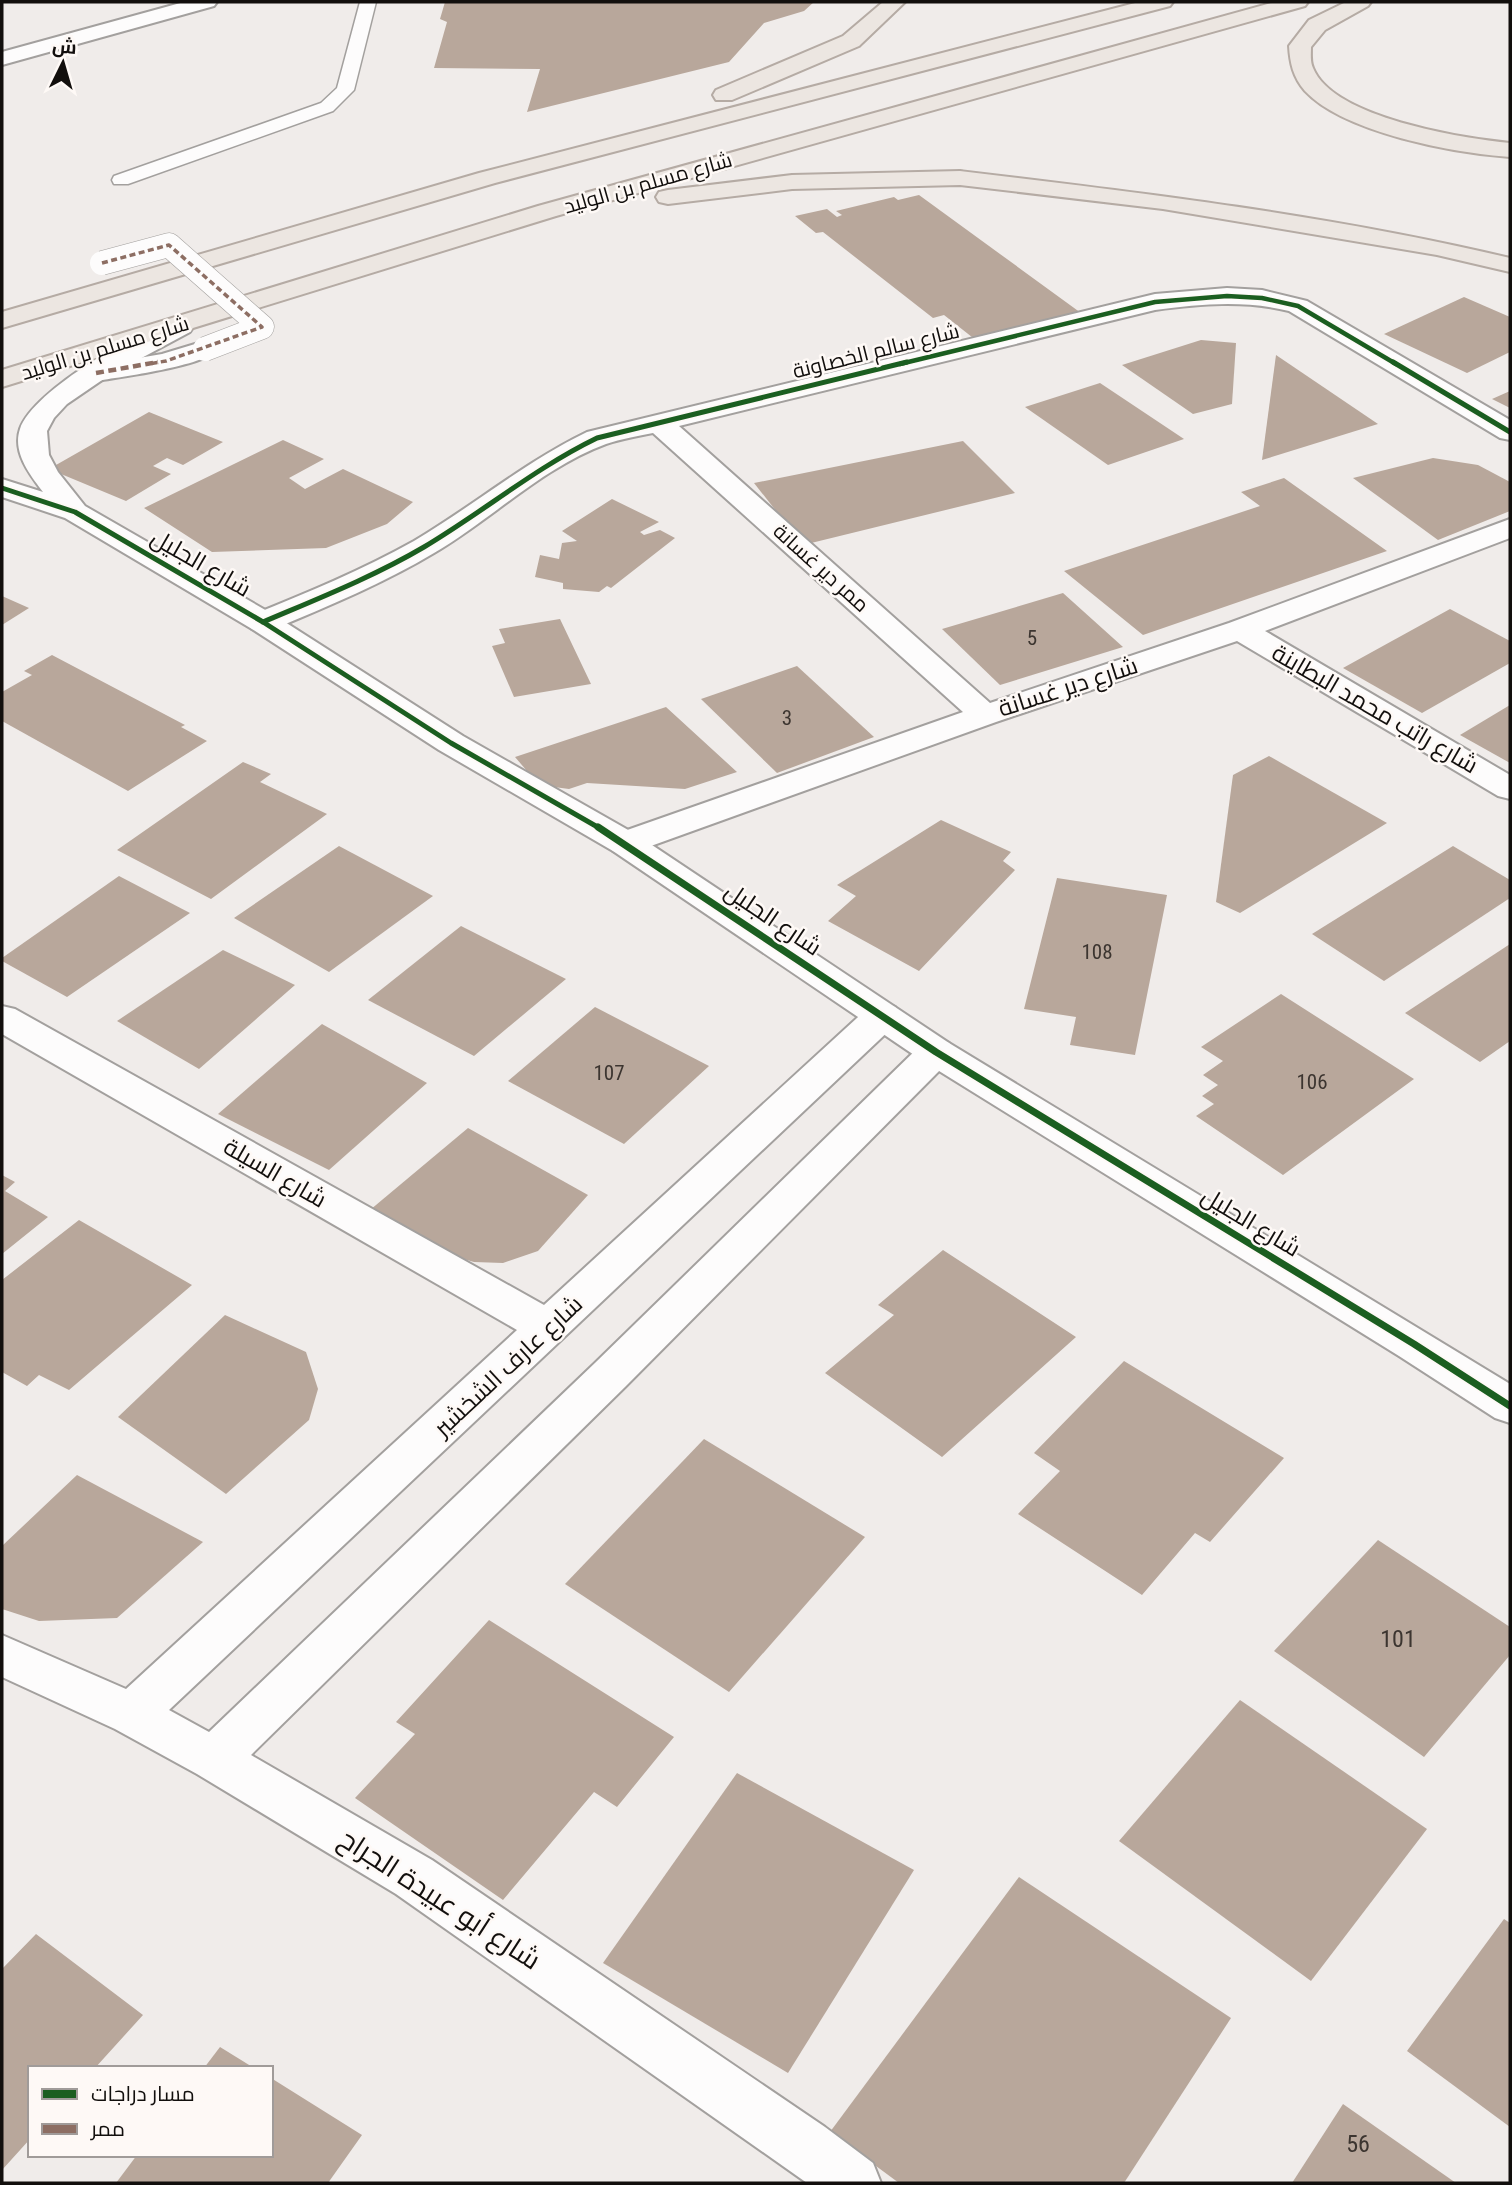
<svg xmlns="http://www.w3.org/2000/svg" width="1512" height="2185" viewBox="0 0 1512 2185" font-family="'Roboto Condensed',Cairo,sans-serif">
  <rect width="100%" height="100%" fill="#f0ecea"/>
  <g fill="#b8a79b">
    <path d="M445,2H814L804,11L764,23L729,62L527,112L540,69L434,68L447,22L440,19Z"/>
    <path d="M919,195L1081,313L977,341L944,315L933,318L823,232L816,233L795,216L827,209L837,217L842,215L836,211L894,197L898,200Z"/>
    <path d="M1464,297L1510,317V352L1467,373L1384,334Z"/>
    <path d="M1201,340L1236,343L1232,404L1193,414L1122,365Z"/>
    <path d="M1276,355L1378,424L1262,460Z"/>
    <path d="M1100,383L1184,439L1108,465L1025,407Z"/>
    <path d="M1510,391V408L1492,399Z"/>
    <path d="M149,412L223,442L183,465L167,458L153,466L171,474L126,501L49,469Z"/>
    <path d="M283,440L324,459L289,478L305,489L343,469L413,502L387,524L326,548L212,552L144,508Z"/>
    <path d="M963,441L1015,493L803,545L754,483Z"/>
    <path d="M1433,458L1478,465L1510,482V511L1438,540L1353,478Z"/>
    <path d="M1284,478L1387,551L1143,635L1064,571L1260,506L1241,492Z"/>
    <path d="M612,499L659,522L640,532L644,535L660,530L675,538L611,588L607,586L599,592L563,589V583L535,577L540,555L559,559L562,543L577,541L562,531Z"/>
    <path d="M1063,593L1123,647L1000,685L942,629Z"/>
    <path d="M2,596L29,608L2,625Z"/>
    <path d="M1450,609L1510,641V663L1422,713L1343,668Z"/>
    <path d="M560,619L591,684L514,697L492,646L505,643L499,629Z"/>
    <path d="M52,655L185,725L181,727L207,741L128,791L2,721V692L32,675L24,671Z"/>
    <path d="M797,666L874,737L777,773L701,699Z"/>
    <path d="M1510,705V763L1460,735Z"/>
    <path d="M666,707L737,772L685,789L587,783L569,789L539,785L515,757Z"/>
    <path d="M1269,756L1387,823L1240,913L1216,902L1233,775Z"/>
    <path d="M243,762L271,774L260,782L327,814L211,899L117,850Z"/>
    <path d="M941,820L1011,852L1003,861L1015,870L919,971L828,921L856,896L837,885Z"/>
    <path d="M339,846L433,896L329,972L234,918Z"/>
    <path d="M1453,846L1510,880V898L1384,981L1312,934Z"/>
    <path d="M119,876L190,913L67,997L2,961V958Z"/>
    <path d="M1057,878L1167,895L1135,1055L1070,1045L1076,1017L1024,1009Z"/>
    <path d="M461,926L566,979L474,1056L368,1000Z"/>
    <path d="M1510,944V1041L1480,1062L1405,1013Z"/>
    <path d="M223,950L295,985L199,1069L117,1021Z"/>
    <path d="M1281,994L1414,1079L1283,1175L1196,1116L1214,1104L1202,1096L1218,1085L1203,1075L1223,1061L1201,1047Z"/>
    <path d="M595,1007L709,1066L624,1144L508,1081Z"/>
    <path d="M322,1024L427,1083L329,1170L218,1114Z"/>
    <path d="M468,1128L588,1195L538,1251L503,1263L474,1262L439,1252L370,1210Z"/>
    <path d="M2,1175L15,1182L5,1191L48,1217L2,1254Z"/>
    <path d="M79,1220L192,1285L69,1390L39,1375L27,1386L2,1372V1280Z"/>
    <path d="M943,1250L1076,1337L942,1457L825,1373L894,1315L878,1305Z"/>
    <path d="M225,1315L306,1352L318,1389L309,1420L226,1494L118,1417Z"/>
    <path d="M1124,1361L1284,1458L1210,1542L1195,1533L1142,1595L1018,1514L1060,1471L1034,1453Z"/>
    <path d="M704,1439L865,1537L729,1692L565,1584Z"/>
    <path d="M77,1475L203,1542L117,1618L39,1621L2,1609V1546Z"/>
    <path d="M1378,1540L1510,1627V1655L1424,1757L1274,1651Z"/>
    <path d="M489,1620L674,1737L617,1807L594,1792L503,1900L355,1798L415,1734L396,1722Z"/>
    <path d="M1240,1700L1427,1829L1311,1981L1119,1841Z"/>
    <path d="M737,1773L914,1870L788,2073L603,1963Z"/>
    <path d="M1019,1877L1231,2018L1124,2183H899L830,2132Z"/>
    <path d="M1504,1919L1510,1923V2127L1407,2051Z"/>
    <path d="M36,1934L143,2015L95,2068H30V2139L2,2170V1969Z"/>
    <path d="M220,2047L254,2068H204Z"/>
    <path d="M271,2078L362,2135L328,2183H116L137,2155H271Z"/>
    <path d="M1343,2104L1456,2183H1292Z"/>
  </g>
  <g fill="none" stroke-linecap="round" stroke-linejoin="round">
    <g stroke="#a3a09e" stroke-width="3">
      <path id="service" d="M360,2H376L354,90L333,111L128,184H114L112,180L114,176L321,103L337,88Z"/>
    </g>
    <g stroke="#a3a09e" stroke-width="4">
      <path id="pedestrian" d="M205,341L214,343L218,349C206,366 120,377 96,381L86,379L83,373L86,367L162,354Z"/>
    </g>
    <g stroke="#a3a09e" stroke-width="4">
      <g id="minor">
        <path d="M184,2H217L214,6L2,65V52Z"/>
        <path d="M1227,288L1262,290L1307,301L1510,420V440L1500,438L1289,311C1244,300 1200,304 1155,310L679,426L990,703L1229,623L1510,519V538L1265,631L1510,775V799L1498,796L1237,641L996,722L637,851L625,854L613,851L608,843L613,835L963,712L653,433C638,436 621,439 606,444C543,467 492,519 434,553C384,583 328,606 274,629L263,631L252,629L248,622L252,615C307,593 362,570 414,541C473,506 525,462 587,432L1155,294Z"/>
        <path d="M882,1003L895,1007L901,1016L895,1025L169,1710L209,1732L596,1362L923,1043L936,1039L949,1043L955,1052L949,1061L626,1386L251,1755L432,1860L825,2127L873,2163L881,2183H807L396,1894L197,1774L115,1729L2,1677V1635L126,1689L517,1330L2,1034V1006L15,1009L544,1305L869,1007Z"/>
      </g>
    </g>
    <g stroke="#a3a09e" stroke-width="4">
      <path id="tertiary" d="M181,318L190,320L194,326L190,332L108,376L67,404L54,418L47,431L49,455L58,472L85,506L274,615L463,736L637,835L949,1043L1510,1384V1423L1495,1418L1399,1356L923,1061L613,851L439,750L252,629L65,518L2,497V479L43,492C30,475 12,452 20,429C33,390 142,328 181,318Z"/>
    </g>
    <g stroke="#b5aba4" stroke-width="4">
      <g id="trunk">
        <path d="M883,2H905L859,46L732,100H716L713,95L716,90L843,36Z"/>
        <path d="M1139,2H1173L1170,6L495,183L2,328V312L479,173Z"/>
        <path d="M1275,2H1308L1305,6L556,216L2,387V370L538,206Z"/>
        <path d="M1346,2H1371L1368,6L1325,30L1311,47C1311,53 1310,62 1313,68C1333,118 1462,138 1510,143V157C1455,153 1344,133 1305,91C1293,77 1290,63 1289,46L1309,20Z"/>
        <path d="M960,171C1144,193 1329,215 1510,258V272L1437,255L1163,209L960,185L792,189L668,204L659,202L656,197L659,192L668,190L792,175Z"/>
      </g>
    </g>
    <use href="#service" fill="#fdfcfc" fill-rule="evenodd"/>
    <use href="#pedestrian" fill="#fdfcfc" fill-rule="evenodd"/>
    <use href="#minor" fill="#fdfcfc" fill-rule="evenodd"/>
    <use href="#tertiary" fill="#fdfcfc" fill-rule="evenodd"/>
    <use href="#trunk" fill="#ece6e1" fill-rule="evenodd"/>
    <g stroke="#a3a09e" stroke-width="25" stroke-linecap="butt">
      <path id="pedestrian-bridge" d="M102,263L169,245L262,327L205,349"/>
    </g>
    <use href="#pedestrian-bridge" stroke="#fdfcfc" stroke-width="24"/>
    <path stroke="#8d6e63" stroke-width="3.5" stroke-dasharray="6 3.5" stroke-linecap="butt" d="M102,263L169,245L262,327L166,361L148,364"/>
    <path stroke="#8d6e63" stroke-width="4.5" stroke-dasharray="8 4.5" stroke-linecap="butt" d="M96,373L158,362"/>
    <g stroke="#fef9f6" stroke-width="7">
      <path id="cycleway-far2" d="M900,364L1155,302L1227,296L1262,298L1298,306L1396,364"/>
    </g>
    <g stroke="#fef9f6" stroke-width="9">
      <g id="cycleway-far1">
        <path d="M1393,362L1510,432"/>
        <path d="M2,488L75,512L263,622L451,743L601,829"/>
        <path d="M263,622C317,599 373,577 424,547C483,512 535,468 597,438L907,362"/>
      </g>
    </g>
    <g stroke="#fef9f6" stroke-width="11">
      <path id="cycleway" d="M598,827L936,1052L1414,1344L1510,1406"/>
    </g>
    <use href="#cycleway-far2" stroke="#1b5e20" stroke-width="4.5"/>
    <use href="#cycleway-far1" stroke="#1b5e20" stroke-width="5"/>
    <use href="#cycleway" stroke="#1b5e20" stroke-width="7"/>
  </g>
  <g text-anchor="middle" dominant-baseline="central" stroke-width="5" stroke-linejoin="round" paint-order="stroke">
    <g font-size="21" fill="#120f0d" stroke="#fef9f6">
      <text transform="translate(648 183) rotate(-16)">شارع مسلم بن الوليد</text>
      <text transform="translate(105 348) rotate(-17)">شارع مسلم بن الوليد</text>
      <text transform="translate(876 351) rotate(-14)">شارع سالم الخصاونة</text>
      <text transform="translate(821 568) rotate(42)">ممر دير غسانة</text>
    </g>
    <g font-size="21" fill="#3c3530">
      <text x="1032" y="638">5</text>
      <text x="787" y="718">3</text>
      <text x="1097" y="952">108</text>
      <text x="609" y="1073">107</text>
      <text x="1312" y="1082">106</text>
    </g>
    <g font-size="24" fill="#120f0d" stroke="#fef9f6">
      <text transform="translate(201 563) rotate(30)">شارع الجليل</text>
      <text transform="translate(1068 687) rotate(-18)">شارع دير غسانة</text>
      <text transform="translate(1375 709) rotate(30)">شارع راتب محمد البطاينة</text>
      <text transform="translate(773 919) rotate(34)">شارع الجليل</text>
      <text transform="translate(275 1173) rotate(30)">شارع السيلة</text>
      <text transform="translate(1251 1222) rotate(31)">شارع الجليل</text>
      <text transform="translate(508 1366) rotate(-43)">شارع عارف الشخشير</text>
    </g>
    <g font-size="24" fill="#3c3530">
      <text x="1398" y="1639">101</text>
      <text x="1358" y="2144">56</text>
    </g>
    <g font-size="28" fill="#120f0d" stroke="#fef9f6">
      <text transform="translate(440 1899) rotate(33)">شارع أبو عبيدة الجراح</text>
    </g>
  </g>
  <rect width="1512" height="2185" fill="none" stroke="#120f0d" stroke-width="7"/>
  <rect x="28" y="2066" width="245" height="91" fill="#fef9f6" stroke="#a09b99" stroke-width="2"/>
  <rect x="42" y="2089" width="35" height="10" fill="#1b5e20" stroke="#a09b99" stroke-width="2"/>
  <text x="91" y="2101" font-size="21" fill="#120f0d">مسار دراجات</text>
  <rect x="42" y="2124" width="35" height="10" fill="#8d6e63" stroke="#a09b99" stroke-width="2"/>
  <text x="91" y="2136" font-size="21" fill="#120f0d">ممر</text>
  <g transform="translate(63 63) rotate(5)" stroke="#fef9f6" stroke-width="5" paint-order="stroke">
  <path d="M0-5L12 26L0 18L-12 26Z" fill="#120f0d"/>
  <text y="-10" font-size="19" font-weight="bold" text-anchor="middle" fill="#120f0d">ش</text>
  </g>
</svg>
